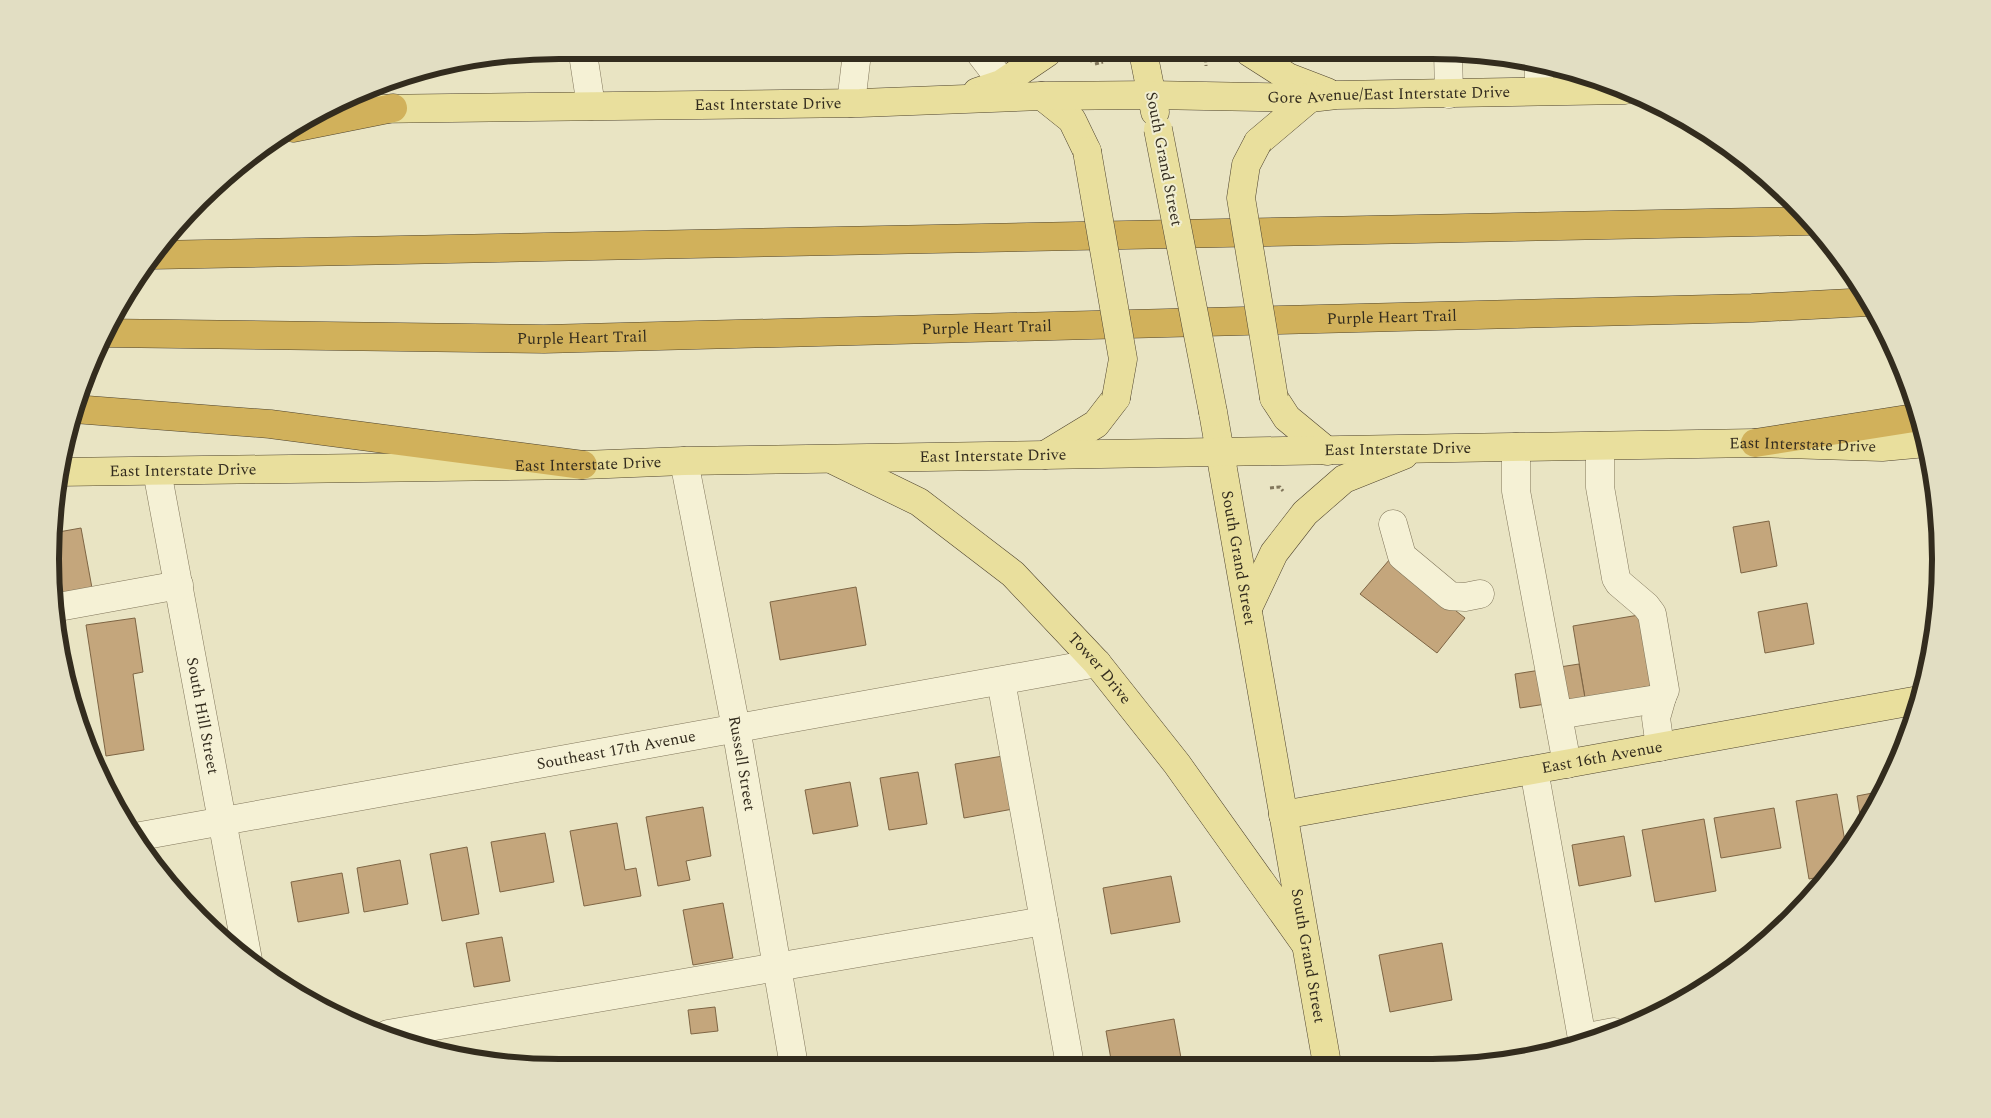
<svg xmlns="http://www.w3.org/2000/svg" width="1991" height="1118" viewBox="0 0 1991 1118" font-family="Spectral,serif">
  <rect width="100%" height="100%" fill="#e9e4c3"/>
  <g fill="#c4a67c" stroke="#7e6544">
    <path d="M1769,521L1777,566L1741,573L1733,527Z"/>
    <path d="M81,528L92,588L52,595L53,533Z"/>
    <path d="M1390,559L1465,618L1437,653L1360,594Z"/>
    <path d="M856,587L866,645L780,660L770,602Z"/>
    <path d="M1807,603L1814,644L1765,653L1758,612Z"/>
    <path d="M1639,615L1651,686L1585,698L1573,626Z"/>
    <path d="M135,618L143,672L133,674L144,750L106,756L86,625Z"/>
    <path d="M1579,664L1585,698L1520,708L1515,674Z"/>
    <path d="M1003,756L1013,809L964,818L955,764Z"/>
    <path d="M918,772L927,824L889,830L880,778Z"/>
    <path d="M850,782L858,826L813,834L805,790Z"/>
    <path d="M1883,791L1873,814L1862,827L1857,796Z"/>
    <path d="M1837,794L1846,848L1825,876L1809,879L1796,801Z"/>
    <path d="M703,807L711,856L686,861L690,880L658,886L646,817Z"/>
    <path d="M1774,808L1781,848L1721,858L1714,818Z"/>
    <path d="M1704,819L1716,891L1655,902L1642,830Z"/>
    <path d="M617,823L625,870L636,868L641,896L584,906L570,831Z"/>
    <path d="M545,833L554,882L500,892L491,842Z"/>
    <path d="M1624,836L1631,876L1579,886L1572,845Z"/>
    <path d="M467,847L479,914L442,921L430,854Z"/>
    <path d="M400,860L408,904L364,912L357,868Z"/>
    <path d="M342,873L349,913L298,922L291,882Z"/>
    <path d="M1171,876L1180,922L1111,934L1103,888Z"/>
    <path d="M723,903L733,958L693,965L683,910Z"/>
    <path d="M502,937L510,981L474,987L466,943Z"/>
    <path d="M1442,943L1452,1000L1390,1012L1379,955Z"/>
    <path d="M715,1007L718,1031L691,1034L688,1010Z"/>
    <path d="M1174,1019L1181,1058L1141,1065H1112L1106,1031Z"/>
  </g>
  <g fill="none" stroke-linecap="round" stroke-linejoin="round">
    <g stroke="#81765b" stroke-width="29">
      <g id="minor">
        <path d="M1448,51L1449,94"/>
        <path d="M980,53L1003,83"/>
        <path d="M583,54L591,106"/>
        <path d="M1539,66V91"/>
        <path d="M851,103L857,53"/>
        <path d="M1516,447V491L1567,764"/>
        <path id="s1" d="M684,461L736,728L794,1066"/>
        <path id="s2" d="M157,471L248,960"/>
        <path d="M1393,524L1402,556L1450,596L1465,597L1480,594"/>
        <path d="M53,608L179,585"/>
        <path d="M1001,681L1070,1065"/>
        <path d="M1558,715L1657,699L1662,697L1665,690L1652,614L1646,606L1619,583L1616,578L1600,487V446"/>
        <path d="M1660,747L1656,718L1662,697"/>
        <path d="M1534,770L1583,1044"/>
        <path id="s3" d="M135,837L1097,663"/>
        <path d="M388,1034L1044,921"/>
        <path d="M1582,1038L1614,1032"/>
      </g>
    </g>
    <g stroke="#4f442f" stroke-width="29">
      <g id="major">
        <path d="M1143,52L1155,112"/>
        <path d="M1249,52L1288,77L1327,92"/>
        <path d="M977,92L1001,84L1047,53"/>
        <path d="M1042,96L1072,120L1087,151"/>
        <path id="s4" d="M370,109L860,103L1042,96L1151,95L1310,98L1336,95L1625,90"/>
        <path d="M1258,142L1310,98"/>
        <path d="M1274,398L1287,418L1327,451"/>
        <path id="s5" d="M1213,412L1327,1064"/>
        <path d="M1045,455L1096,424L1116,398"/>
        <path id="s6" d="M835,461L919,502L1013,574L1097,663L1177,764L1306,945"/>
        <path id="s7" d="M58,472L583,465L684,461L1755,443L1882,447L1926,443"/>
        <path d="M1248,608L1274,553L1305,513L1344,479L1404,455"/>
        <path id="s8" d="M1283,815L1919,700"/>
      </g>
    </g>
    <g stroke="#4f442f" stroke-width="29">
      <g id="highway">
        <path d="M293,128L393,108"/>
        <path d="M153,255L1809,221"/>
        <path id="s9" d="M103,333L544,339L1752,308L1869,302"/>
        <path d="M74,409L270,424L583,465"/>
        <path d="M1755,443L1920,417"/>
      </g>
    </g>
    <g stroke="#81765b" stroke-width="3" stroke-dasharray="4 2.5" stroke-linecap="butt">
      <path d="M1078,52L1094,63"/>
      <path d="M1205,52L1206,66"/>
      <path d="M1189,54L1205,55"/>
      <path d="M1095,64L1103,62"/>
      <path d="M1270,488L1280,487L1283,491"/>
    </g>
    <use href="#minor" stroke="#f5f1d5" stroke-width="28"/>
    <use href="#major" stroke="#e9df9d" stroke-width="28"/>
    <use href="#highway" stroke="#d1b15b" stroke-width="28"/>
    <g stroke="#4f442f" stroke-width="29" stroke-linecap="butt">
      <g id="major-bridge">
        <path d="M1158,129L1213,412"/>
        <path d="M1258,142L1246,165L1241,198L1274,398"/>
        <path d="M1087,151L1123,359L1116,398"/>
      </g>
    </g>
    <use href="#major-bridge" stroke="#e9df9d" stroke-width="28"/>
  </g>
  <g text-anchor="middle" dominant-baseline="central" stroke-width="4" stroke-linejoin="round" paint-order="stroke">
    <g font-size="16" fill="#332c1e" stroke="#f1eed1">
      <text stroke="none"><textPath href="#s4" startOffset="1019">Gore Avenue/East Interstate Drive</textPath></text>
      <text stroke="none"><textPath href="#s4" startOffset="398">East Interstate Drive</textPath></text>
      <text transform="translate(1164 159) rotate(79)">South Grand Street</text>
      <text stroke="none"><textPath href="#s9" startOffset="1289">Purple Heart Trail</textPath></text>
      <text stroke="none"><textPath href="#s9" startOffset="884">Purple Heart Trail</textPath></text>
      <text stroke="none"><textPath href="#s9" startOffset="479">Purple Heart Trail</textPath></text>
      <text stroke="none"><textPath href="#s7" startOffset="1745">East Interstate Drive</textPath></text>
      <text stroke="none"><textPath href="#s7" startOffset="1340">East Interstate Drive</textPath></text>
      <text stroke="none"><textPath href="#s7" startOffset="935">East Interstate Drive</textPath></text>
      <text stroke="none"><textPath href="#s7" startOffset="530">East Interstate Drive</textPath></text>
      <text stroke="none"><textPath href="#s7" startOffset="125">East Interstate Drive</textPath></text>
      <text stroke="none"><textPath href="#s5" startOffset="148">South Grand Street</textPath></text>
      <text stroke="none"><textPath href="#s6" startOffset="340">Tower Drive</textPath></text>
      <text stroke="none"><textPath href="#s2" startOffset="249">South Hill Street</textPath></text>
      <text stroke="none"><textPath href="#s3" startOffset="489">Southeast 17th Avenue</textPath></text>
      <text stroke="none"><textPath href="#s8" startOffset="324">East 16th Avenue</textPath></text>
      <text stroke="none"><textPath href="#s1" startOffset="308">Russell Street</textPath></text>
      <text stroke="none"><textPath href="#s5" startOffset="552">South Grand Street</textPath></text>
    </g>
  </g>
  <path d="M0 0H1991V1118H0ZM559 59H1432A500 500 0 0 1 1932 559V559A500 500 0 0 1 1432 1059H559A500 500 0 0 1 59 559V559A500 500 0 0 1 559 59Z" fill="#e2dec3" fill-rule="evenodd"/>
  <path fill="none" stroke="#332c1e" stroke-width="6" d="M559 59H1432A500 500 0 0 1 1932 559V559A500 500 0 0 1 1432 1059H559A500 500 0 0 1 59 559V559A500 500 0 0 1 559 59Z"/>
</svg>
